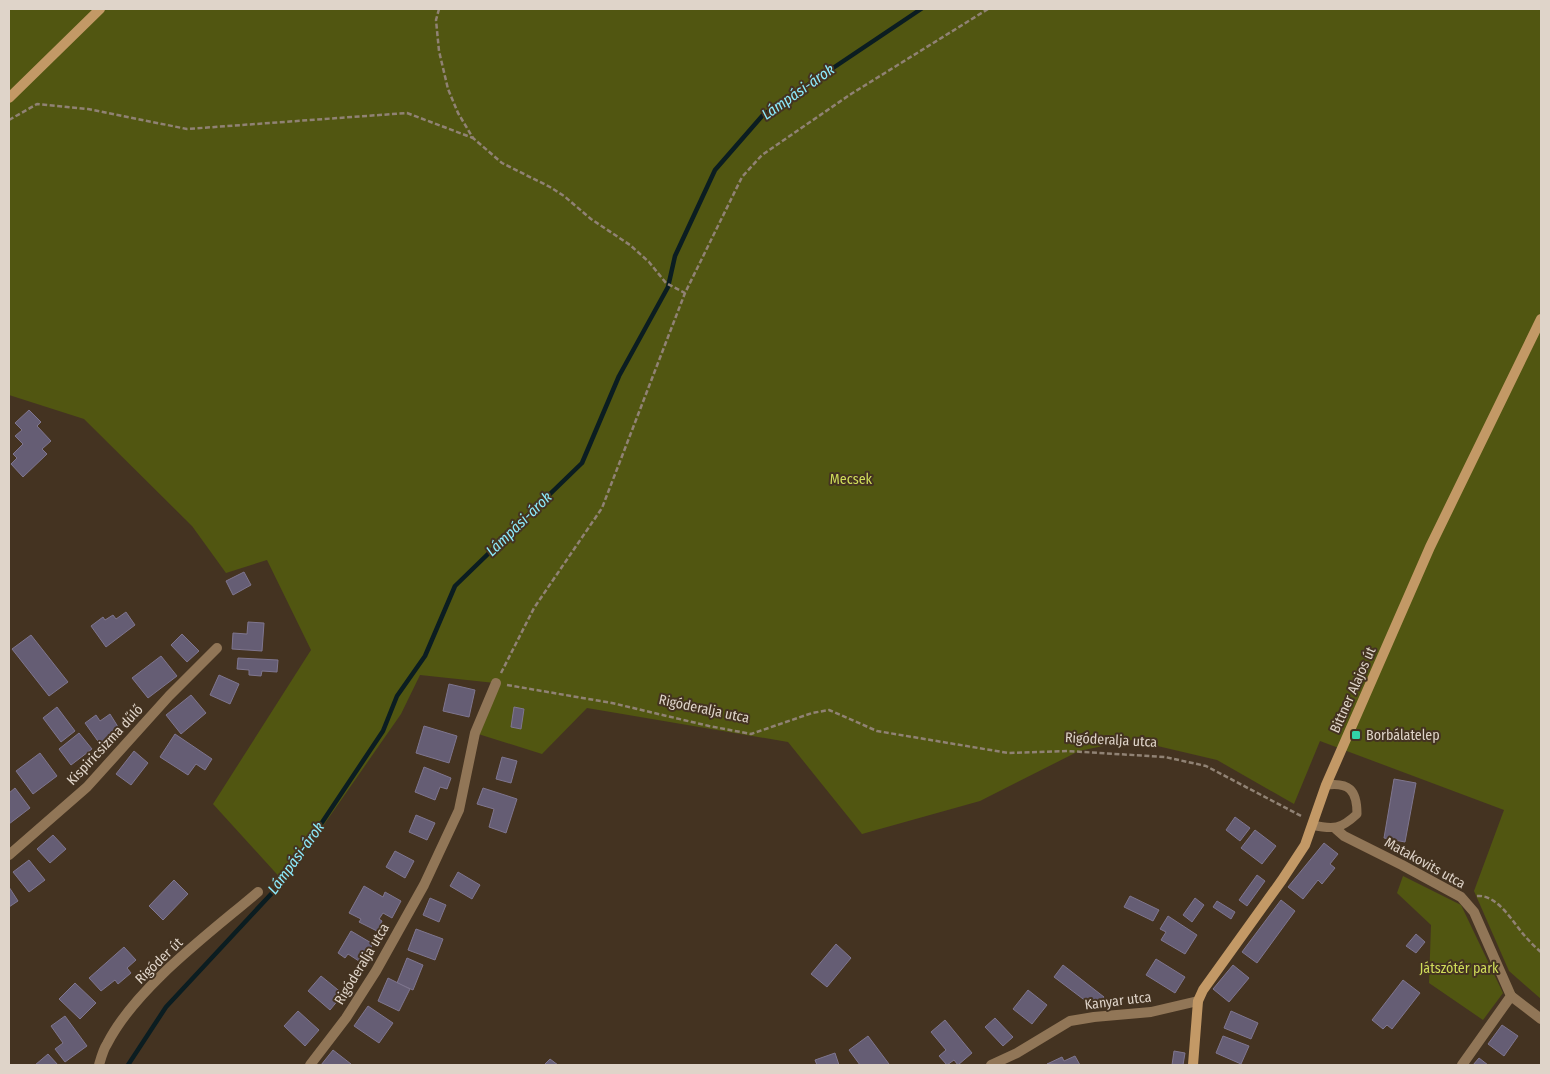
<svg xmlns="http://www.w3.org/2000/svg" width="1550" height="1074" viewBox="0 0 1550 1074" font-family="'Fira Sans Condensed',sans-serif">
  <rect width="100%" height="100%" fill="#443321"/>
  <g fill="#515611">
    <path d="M9,9H1541V999L1509,971L1474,891L1504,810L1320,741L1294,804L1217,760L1132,740L1079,751L980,801L862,834L788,742L587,708L542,754L475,733L495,683L420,675L401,714L284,882L213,804L311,650L267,560L226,573L192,526L84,419L9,395Z"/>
    <path d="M1403,876L1461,905L1503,993L1483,1020L1429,983L1431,925L1397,893Z"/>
  </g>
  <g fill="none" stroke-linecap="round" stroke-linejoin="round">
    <path stroke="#0b1d21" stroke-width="4.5" d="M128,1065L166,1007L273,892L313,836L383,731L397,696L425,656L455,586L582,463L619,376L668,287L675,256L715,170L763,115L921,9"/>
  </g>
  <g fill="#655d74" stroke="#7f768f">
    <path d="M29,410L41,422L37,426L51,441L42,449L47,454L23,477L11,464L17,458L13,454L23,444L15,436L22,430L15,423Z"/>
    <path d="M244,572L251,585L233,595L226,581Z"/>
    <path d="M126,612L135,625L106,647L91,626L103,617L105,620L113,615L116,619Z"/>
    <path d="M248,622L264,623L262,651L232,649L233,633L247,634Z"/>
    <path d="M182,634L199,651L187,662L171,645Z"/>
    <path d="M31,635L68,682L49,696L12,649Z"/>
    <path d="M161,656L177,676L148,698L132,678Z"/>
    <path d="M238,658L278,660L277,672L262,671L261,676L249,675V670L237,669Z"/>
    <path d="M219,675L239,684L230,704L210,695Z"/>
    <path d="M449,684L475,690L469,717L443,711Z"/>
    <path d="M191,695L206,713L181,734L166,715Z"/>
    <path d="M57,707L75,731L61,742L43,718Z"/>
    <path d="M514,707L524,709L521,729L511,727Z"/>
    <path d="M110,714L120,730L100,744L85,723L96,715L100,721Z"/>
    <path d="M424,726L457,736L449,763L416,753Z"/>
    <path d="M79,733L92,749L71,765L59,749Z"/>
    <path d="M175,734L212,759L205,770L196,764L188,775L160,757Z"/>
    <path d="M134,751L148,763L131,785L116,774Z"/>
    <path d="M40,753L57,776L33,794L16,771Z"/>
    <path d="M502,757L517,761L511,783L496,779Z"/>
    <path d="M424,767L451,778L447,789L440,787L435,800L415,792Z"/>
    <path d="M1394,779L1416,783L1405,842L1384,838Z"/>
    <path d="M15,788L30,808L9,824V793Z"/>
    <path d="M483,788L517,799L506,833L489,827L494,809L477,804Z"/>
    <path d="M416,815L435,823L427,840L409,832Z"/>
    <path d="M1235,817L1250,828L1240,841L1226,830Z"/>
    <path d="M1255,830L1276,846L1262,864L1241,848Z"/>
    <path d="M53,835L66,849L50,863L37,849Z"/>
    <path d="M1324,843L1338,854L1330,864L1335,868L1322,884L1318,880L1303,899L1288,887Z"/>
    <path d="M395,851L414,861L405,878L386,867Z"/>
    <path d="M29,860L45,880L29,892L13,872Z"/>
    <path d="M458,872L480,885L472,899L450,886Z"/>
    <path d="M1257,875L1265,881L1247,906L1239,900Z"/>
    <path d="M174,880L188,894L163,920L149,906Z"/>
    <path d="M364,886L383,897L385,892L401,901L392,918L383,913L379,919L382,921L377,931L359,922L361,919L349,913Z"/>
    <path d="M9,887L18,901L9,907Z"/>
    <path d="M1130,896L1159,910L1153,921L1124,907Z"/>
    <path d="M430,898L446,905L439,922L423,915Z"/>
    <path d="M1195,898L1204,905L1192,922L1183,915Z"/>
    <path d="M1281,900L1295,911L1257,963L1242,952Z"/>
    <path d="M1217,901L1235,912L1231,919L1213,907Z"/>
    <path d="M1168,916L1197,935L1185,954L1161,940L1166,932L1160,929Z"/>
    <path d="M416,929L443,939L435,960L408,950Z"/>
    <path d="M351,931L373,944L362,963L348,954L345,958L338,953Z"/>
    <path d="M1416,934L1425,942L1416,953L1406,946Z"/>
    <path d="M836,944L851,958L827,987L811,974Z"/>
    <path d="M124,947L136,960L127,968L131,973L118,984L115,980L101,991L89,978Z"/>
    <path d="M407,958L423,965L413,990L397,983Z"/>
    <path d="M1156,959L1185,977L1175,993L1146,975Z"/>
    <path d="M1063,965L1104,997L1095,1008L1054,977Z"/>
    <path d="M1233,965L1249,978L1229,1002L1213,989Z"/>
    <path d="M321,976L343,994L330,1010L308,991Z"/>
    <path d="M388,978L410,989L399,1011L378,1001Z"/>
    <path d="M1403,980L1420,993L1392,1029L1387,1025L1383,1029L1372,1020Z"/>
    <path d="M75,983L96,1003L80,1019L59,999Z"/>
    <path d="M1028,990L1047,1005L1032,1024L1013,1009Z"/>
    <path d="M368,1006L393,1023L379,1043L354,1026Z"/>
    <path d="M298,1011L319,1030L305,1046L284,1026Z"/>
    <path d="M1231,1011L1258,1023L1251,1039L1224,1028Z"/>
    <path d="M65,1016L87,1046L65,1062L55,1049L63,1043L51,1026Z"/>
    <path d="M995,1018L1013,1037L1003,1046L985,1027Z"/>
    <path d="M945,1020L972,1053L958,1065L954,1060L947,1065L939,1056L946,1050L931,1032Z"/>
    <path d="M1502,1025L1518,1036L1504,1056L1488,1044Z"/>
    <path d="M868,1036L889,1064L887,1065H860L849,1050Z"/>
    <path d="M1223,1036L1249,1046L1241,1064L1216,1053Z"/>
    <path d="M333,1050L351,1064L350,1065H321Z"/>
    <path d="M1174,1051L1185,1053L1183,1065H1172Z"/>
    <path d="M835,1053L839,1065H817L815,1060Z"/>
    <path d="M48,1054L58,1065H35Z"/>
    <path d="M1075,1056L1080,1065L1047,1064L1062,1057L1064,1061Z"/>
    <path d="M1479,1058L1488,1065H1473Z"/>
    <path d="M550,1059L558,1065H544Z"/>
  </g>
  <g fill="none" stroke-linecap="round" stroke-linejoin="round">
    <g stroke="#908274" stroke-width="2.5" stroke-dasharray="5 2.5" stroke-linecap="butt">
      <path d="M439,9L436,20L439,51L448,89L458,113L473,138L502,163L550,187L564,196L591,219L630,245L649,262L666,283L685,293"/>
      <path d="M9,120L37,104L88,109L187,129L407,113L473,138"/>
      <path d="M501,673L534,608L602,508L685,293L742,177L762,155L851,94L988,9"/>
      <path d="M507,685L612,703L709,726L751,734L812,713L829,710L877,731L1008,753L1067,751L1165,757L1206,766L1303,817"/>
      <path d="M1477,896C1497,894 1513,922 1524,935C1529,941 1535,947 1541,952"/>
    </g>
    <path stroke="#917657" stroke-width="9" d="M1312,825C1334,830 1341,829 1357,814C1357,790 1349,782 1326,785"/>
    <g stroke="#917657" stroke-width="10">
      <path d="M1336,829L1344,836L1402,865L1461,897L1474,912L1511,996L1462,1065"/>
      <path d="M9,855L87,787L169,696L217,648"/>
      <path d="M1511,996L1541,1019"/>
      <path d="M99,1065C101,1058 103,1050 107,1044C136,987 210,933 258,892"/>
      <path d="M310,1065L346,1018L376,971L424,885L459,810L475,733L496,683"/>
      <path d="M991,1065L1017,1053L1070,1021L1094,1017L1151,1012L1198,1001"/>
    </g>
    <g stroke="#c39966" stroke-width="10">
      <path d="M9,98L100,9"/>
      <path d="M1193,1065L1198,1001L1203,990L1282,880L1305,845L1326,785L1430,547L1541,319"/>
    </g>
  </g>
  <rect fill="#31d4a9" stroke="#443321" stroke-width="2" x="1351" y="730" width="10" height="10" rx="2.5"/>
  <g text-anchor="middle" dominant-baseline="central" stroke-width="4" stroke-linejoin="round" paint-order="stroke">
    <g font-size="14" fill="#d0dd5a" stroke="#443321">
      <text x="851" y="479">Mecsek</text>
      <text x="1459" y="968">Játszótér park</text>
    </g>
    <g font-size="14" fill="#dfd4c9" stroke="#443321">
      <text transform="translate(1353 690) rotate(-66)">Bittner Alajos út</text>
      <text transform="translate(704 709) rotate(12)">Rigóderalja utca</text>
      <text transform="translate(1111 740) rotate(3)">Rigóderalja utca</text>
      <text transform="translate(105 745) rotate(-47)">Kispiricsizma dűlő</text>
      <text transform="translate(1425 863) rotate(29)">Matakovits utca</text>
      <text transform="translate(159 961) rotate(-44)">Rigóder út</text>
      <text transform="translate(362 964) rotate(-59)">Rigóderalja utca</text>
      <text transform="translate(1118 1001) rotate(-7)">Kanyar utca</text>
    </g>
    <g font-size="14" fill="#dfd4c9" stroke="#443321" text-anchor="start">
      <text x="1366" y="735">Borbálatelep</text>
    </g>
    <g font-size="15" font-style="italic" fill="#8debfd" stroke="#443321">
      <text transform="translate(798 92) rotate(-35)">Lámpási-árok</text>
      <text transform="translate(519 524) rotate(-44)">Lámpási-árok</text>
      <text transform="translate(296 858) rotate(-54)">Lámpási-árok</text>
    </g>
  </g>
  <rect width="1550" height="1074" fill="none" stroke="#dfd4c9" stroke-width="20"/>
</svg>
